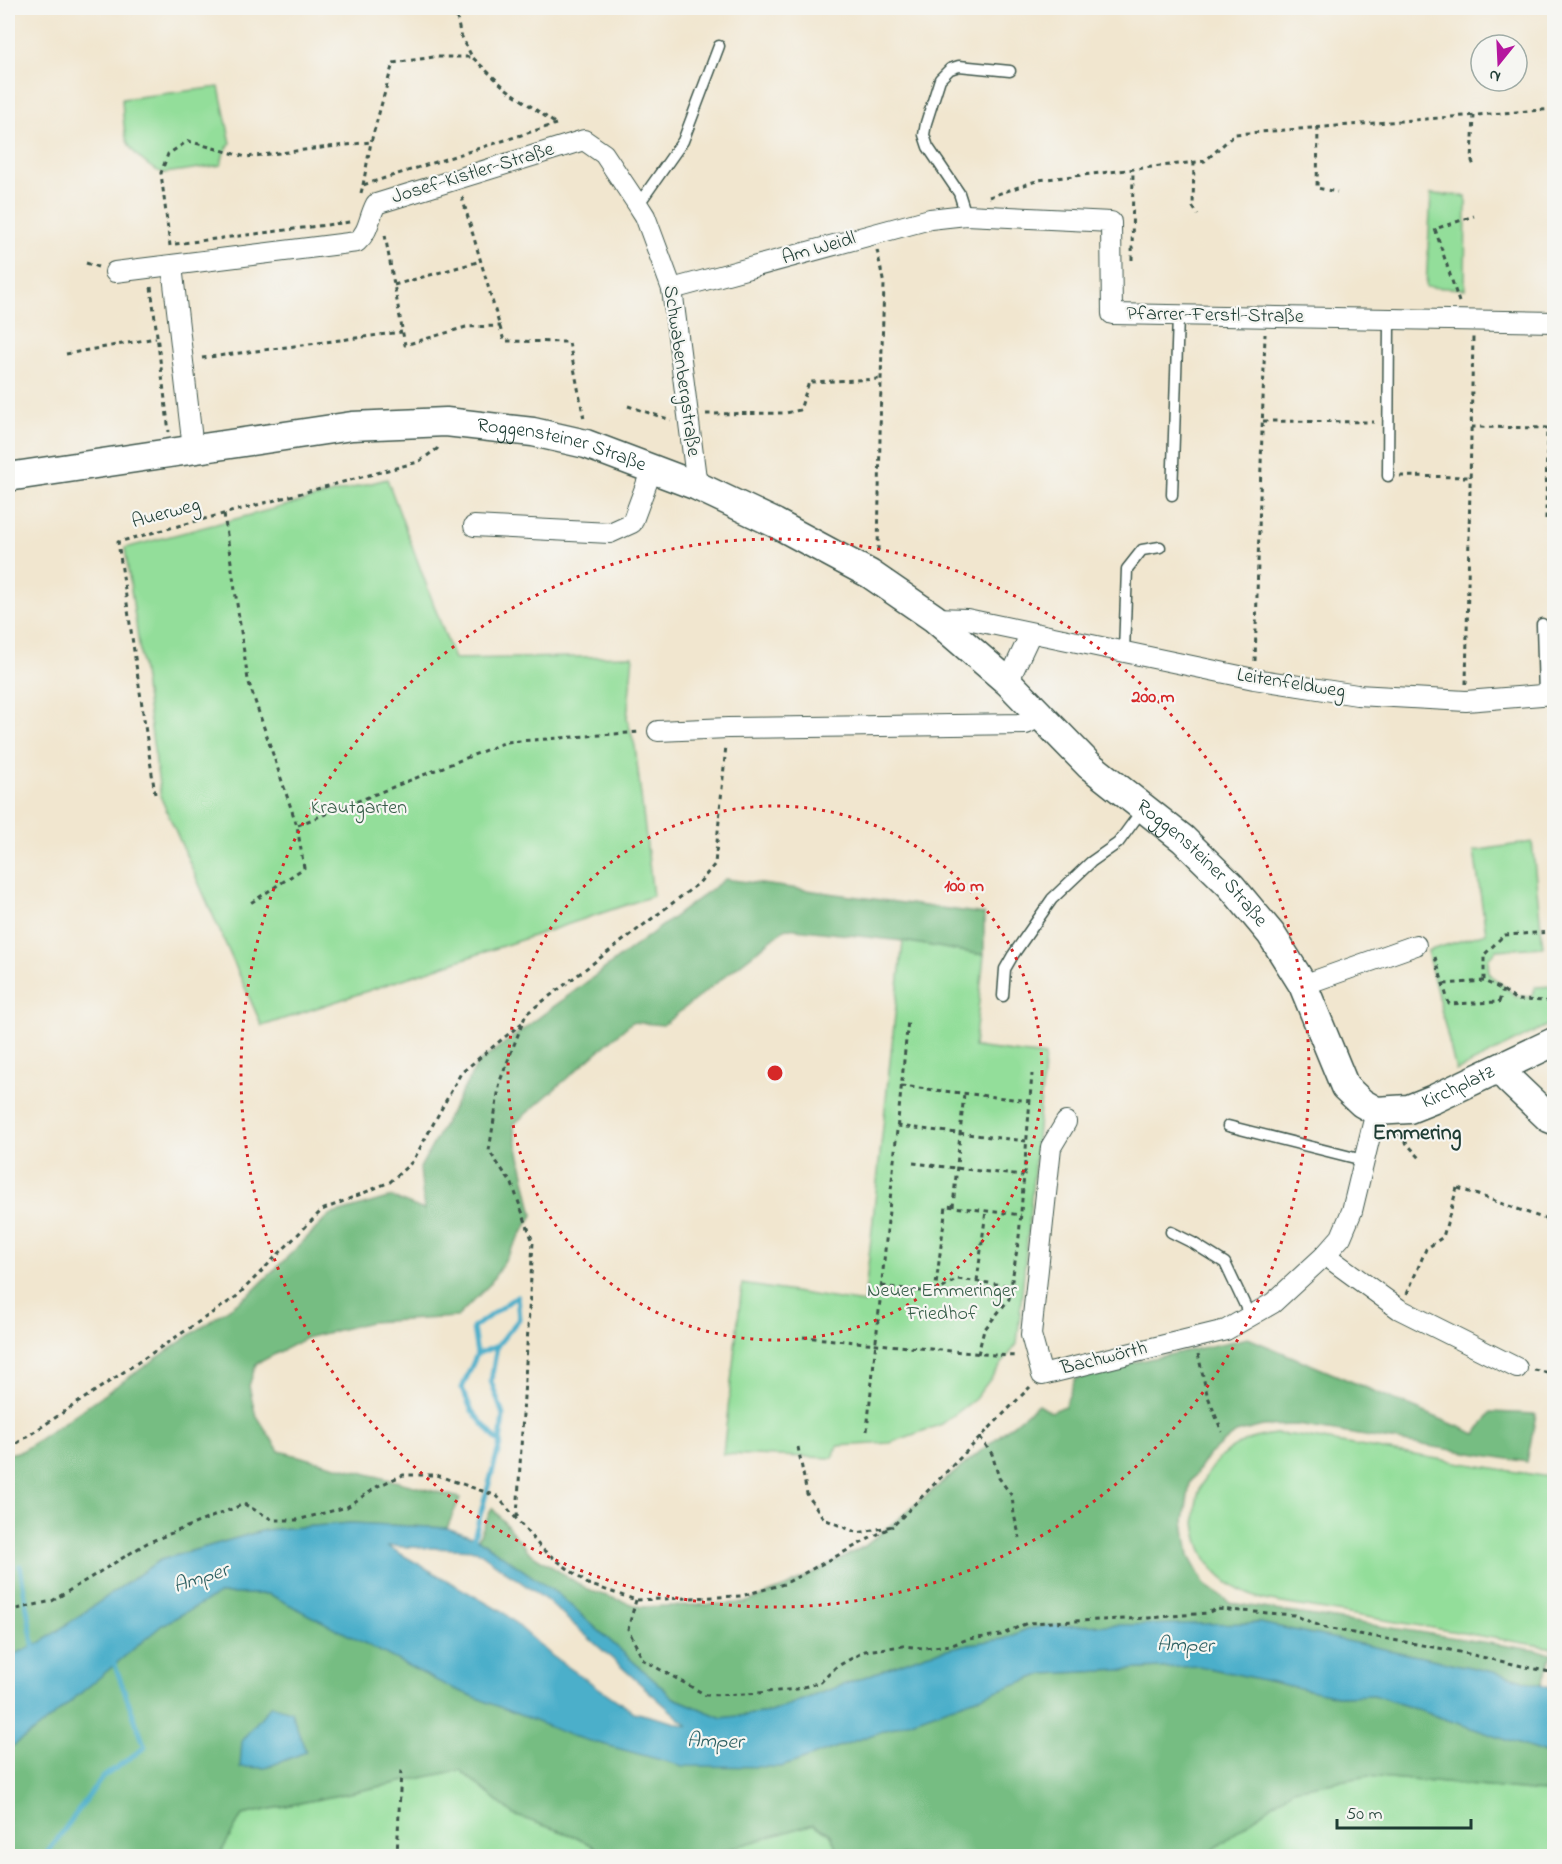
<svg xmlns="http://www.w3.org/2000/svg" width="1562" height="1864" viewBox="0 0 1562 1864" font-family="'Indie Flower',sans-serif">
  <rect width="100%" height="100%" fill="#f6f6f2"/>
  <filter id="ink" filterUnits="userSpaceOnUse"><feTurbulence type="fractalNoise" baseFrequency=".0167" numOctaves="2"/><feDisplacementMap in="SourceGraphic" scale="12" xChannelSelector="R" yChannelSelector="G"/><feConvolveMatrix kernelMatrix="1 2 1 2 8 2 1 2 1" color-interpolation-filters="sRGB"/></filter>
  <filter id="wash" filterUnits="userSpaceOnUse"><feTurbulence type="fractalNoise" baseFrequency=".008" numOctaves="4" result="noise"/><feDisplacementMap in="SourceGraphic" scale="24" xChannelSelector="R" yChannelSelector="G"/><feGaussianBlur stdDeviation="1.35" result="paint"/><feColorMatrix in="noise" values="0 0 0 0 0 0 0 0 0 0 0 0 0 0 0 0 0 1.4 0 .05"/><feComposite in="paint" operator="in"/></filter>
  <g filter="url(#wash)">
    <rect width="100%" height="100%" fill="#f1e6cf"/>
    <g fill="#93de9a" stroke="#598e67" stroke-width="1.5">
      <path d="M219,87L231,143L224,152L221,165L165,173C153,172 133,154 128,143C123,133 123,111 122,99Z"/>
      <path d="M1431,194L1466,196L1465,289L1426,287Z"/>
      <path d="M387,479L454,659L633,656L627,719L635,746L653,896L262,1026L161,798L125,548Z"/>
      <path d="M1532,842L1543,947L1497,950L1488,959L1489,974L1516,996L1531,997L1535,987L1554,986V1022L1456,1071L1427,951L1486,933L1474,851Z"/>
      <path d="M903,941L984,955L974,1047L1045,1056L1017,1344L975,1399L942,1424L890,1443L837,1446L833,1458L723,1454L742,1284L864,1303Z"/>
      <path d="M1275,1434L1292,1435L1554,1478V1648L1264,1600C1244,1594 1224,1584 1211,1566C1180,1524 1196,1462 1244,1442C1253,1437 1264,1436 1275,1434Z"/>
      <path d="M460,1770L514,1815L577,1837L611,1856H219L242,1815Z"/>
      <path d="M1368,1776L1554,1793V1856H1205L1293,1789Z"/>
      <path d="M813,1824L831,1834L839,1856H705Z"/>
    </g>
    <g fill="#76bd82" stroke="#4a7d5b" stroke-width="1.5">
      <path d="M725,879L984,914V955L903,941L786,928L663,1025L632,1022L513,1125L533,1215L490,1284L457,1317L370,1322L306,1338L256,1364L249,1386L255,1413L279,1451L460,1498L447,1528L351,1523L265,1530L160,1560L40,1643L8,1657V1454L22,1451L251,1293L330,1215L391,1197L424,1210L420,1168L478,1063Z"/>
      <path d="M1248,1338L1476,1434L1491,1412L1536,1414L1527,1462L1297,1425L1263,1426L1236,1433L1208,1455L1190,1483L1184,1521L1189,1556L1205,1585L1231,1603L1553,1653L1541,1685L1498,1673L1260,1623L1027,1629L1004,1639L969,1644L926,1654L770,1712L722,1718L674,1698L559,1595L478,1539L492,1508L530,1553L588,1590L641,1607L744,1603L786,1587L865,1546L1038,1404L1051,1412L1065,1406L1075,1379L1130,1363Z"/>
      <path d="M219,1594H269L323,1620L781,1767L1044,1674L1199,1666L1337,1696L1374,1695L1554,1756V1793L1368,1776L1293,1789L1205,1856H839L831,1834L813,1824L705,1856H611L577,1837L514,1815L460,1770L242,1815L219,1856H8V1749L39,1728L162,1625Z"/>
    </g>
    <g fill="#4bafca" stroke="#35767f" stroke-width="1.5" fill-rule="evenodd">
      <path d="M351,1523L447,1528L478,1539L559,1595L674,1698L722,1718L770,1712L926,1654L969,1644L1004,1639L1027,1629L1046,1626L1260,1623L1498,1673L1554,1689V1756L1374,1695L1337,1696L1199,1666L1044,1674L781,1767L683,1766L572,1736L447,1686L269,1594H219L162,1625L39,1728L8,1749V1689L14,1678L8,1677V1657L40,1643L160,1560L265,1530ZM387,1546L476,1550L546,1600L688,1726L634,1712L552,1656L504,1613Z"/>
      <path d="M271,1705L291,1711L306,1752L265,1768L240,1767L242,1740Z"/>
    </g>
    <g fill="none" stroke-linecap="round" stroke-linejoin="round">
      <g stroke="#4bafca" stroke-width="5">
        <path d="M477,1354L497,1346"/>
        <path d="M500,1444L472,1411L462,1388L477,1354L473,1328L517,1296"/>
        <path d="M469,1540L473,1541L500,1444L503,1415L491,1381L497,1346L519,1319L517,1296"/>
        <path d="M20,1566L34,1650"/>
        <path d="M45,1856L102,1778L145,1747L113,1660"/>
      </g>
    </g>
  </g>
  <g filter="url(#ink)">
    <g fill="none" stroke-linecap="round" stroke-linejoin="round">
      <g stroke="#3e564b" stroke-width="13">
        <g id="lane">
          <path d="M638,205L683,141L719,46"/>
          <path d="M966,215L959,193L928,147L924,135L926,123L940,79L950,69L959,66L1010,71"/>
          <path d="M1388,476L1389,320"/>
          <path d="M1172,495L1178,316"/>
          <path d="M1542,624L1544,695"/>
          <path d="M1124,652L1127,569L1142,550L1160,547"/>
          <path d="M1003,996L1005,969L1013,955L1052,899L1091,862L1118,843L1143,809"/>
          <path d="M1228,1126L1363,1160"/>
          <path d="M1171,1232L1193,1243L1225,1263L1250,1316"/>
        </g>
      </g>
      <g stroke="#3e564b" stroke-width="22">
        <g id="street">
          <path d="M172,266L193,449"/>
          <path d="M115,272L357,242C370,230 368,219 376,204L584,140L604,154L638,205L645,216L672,289L697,486"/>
          <path d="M672,289L930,219L966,215L1111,222L1112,314L1554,322"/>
          <path d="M474,526L610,533L632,523L652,469"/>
          <path d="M934,618L967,619L1254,679L1357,695L1466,701L1554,694"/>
          <path d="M1008,682L1031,633"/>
          <path d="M658,731L728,728L1026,724L1041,716"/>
          <path d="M1303,985L1416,945"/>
          <path d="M1066,1122L1051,1147L1031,1335L1042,1375L1226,1330L1273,1303L1325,1255L1341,1237L1352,1211L1376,1111"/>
          <path d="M1325,1255L1399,1309L1517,1368"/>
        </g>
      </g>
      <g stroke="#3e564b" stroke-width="31">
        <g id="secondary">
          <path id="s1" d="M8,477L352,426L446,422L533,432L586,444L697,486L775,523L870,574L934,618L1008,682L1089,765L1183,839L1231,886L1271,934L1303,985L1345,1087L1362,1103L1376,1111L1409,1109L1434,1099L1554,1042"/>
          <path d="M1502,1067L1508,1079L1549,1118L1554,1120"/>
        </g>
      </g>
      <g stroke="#3e564b" stroke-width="3" stroke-dasharray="4.5 4.5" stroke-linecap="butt">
        <path d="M455,8L460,33L472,57L505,88L556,124"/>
        <path d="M1474,115L1472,161L1474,166"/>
        <path d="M1318,127L1317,188L1337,192"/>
        <path d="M1194,162L1193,207L1198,215"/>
        <path d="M363,185L371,142L393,63L434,57H472"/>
        <path d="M361,193L363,185L556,124"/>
        <path d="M462,197L504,341L569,342L584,419"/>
        <path d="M989,197L1039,180L1205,161L1235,134L1554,109"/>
        <path d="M385,235L405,345L466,327L501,326"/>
        <path d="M175,244L350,222"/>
        <path d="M170,246L161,173L168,154L188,141L246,157L371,142"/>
        <path d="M877,250L884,285L881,379L878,552"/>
        <path d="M1132,260L1133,169"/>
        <path d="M86,263L98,267"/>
        <path d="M394,285L481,261"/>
        <path d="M151,287L169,432"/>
        <path d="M1459,302L1435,229L1474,216"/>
        <path d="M66,354L156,338"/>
        <path d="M202,358L402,332"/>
        <path d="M628,406L671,420"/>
        <path d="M706,414L786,413L800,410L809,382L881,379"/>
        <path d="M1263,421L1374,422"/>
        <path d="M1471,427L1554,428"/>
        <path d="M1400,476L1470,477"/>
        <path d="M224,514L248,680L297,826L304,868L249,904"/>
        <path d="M1546,519L1547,428"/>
        <path d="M1255,661L1265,334"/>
        <path d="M1466,684L1473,337"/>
        <path d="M155,794L118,542L418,462L437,449L438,446"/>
        <path d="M298,825L506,742L641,732"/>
        <path d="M1554,932L1504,935L1484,955V981L1503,990L1516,1000L1554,1001"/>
        <path d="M1435,957L1449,1004L1499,1002L1503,990"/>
        <path d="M1444,984L1484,981"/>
        <path d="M901,1086L1030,1101"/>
        <path d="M897,1126L1026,1141"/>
        <path d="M1398,1134L1420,1158"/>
        <path d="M913,1163L1023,1176"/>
        <path d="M1458,1188L1554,1222"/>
        <path d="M953,1207L964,1093"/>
        <path d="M977,1281L986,1211"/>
        <path d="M882,1286L935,1293L946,1206L1021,1215"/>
        <path d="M935,1293L957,1279L1012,1286"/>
        <path d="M1407,1294L1426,1249L1443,1237L1457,1188"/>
        <path d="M803,1337L994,1355L1017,1356"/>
        <path d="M978,1354L984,1330L1009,1299L1019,1237L1032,1074"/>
        <path d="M1198,1354L1207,1394L1222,1432"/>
        <path d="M1534,1370L1554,1374"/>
        <path d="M867,1431L908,1020"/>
        <path d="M980,1437L992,1454L999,1478L1012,1496L1014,1515L1020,1538"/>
        <path d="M8,1446L16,1444L236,1297L322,1210L390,1182L413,1161L461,1073L522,1023"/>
        <path d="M798,1447L807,1494L824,1519L858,1533L893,1526L1030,1387"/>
        <path d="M517,1517L533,1242L512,1184L489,1151L500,1081L526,1014L699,883L715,864L726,745"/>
        <path d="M636,1600L628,1629L643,1660L706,1695L748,1694L797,1689L821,1682L836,1667L865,1651L903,1646L923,1648L952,1645L968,1639L1001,1635L1027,1623L1149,1618L1207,1613L1216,1609L1294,1615L1325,1628L1450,1650L1554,1673"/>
        <path d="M8,1611L52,1601L147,1543L244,1504L273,1520H297L347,1507L378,1486L403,1475H436L497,1496L542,1549L588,1584L636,1600L741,1596L784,1584L893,1526"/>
        <path d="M397,1856L401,1769"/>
      </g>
      <use href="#lane" stroke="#fff" stroke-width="10"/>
      <use href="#street" stroke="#fff" stroke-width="20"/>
      <use href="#secondary" stroke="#fff" stroke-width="28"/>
    </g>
  </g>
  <g fill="none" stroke="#d62828" stroke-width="3" stroke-dasharray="3 6">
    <circle cx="775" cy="1073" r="267"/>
    <circle cx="775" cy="1073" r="534"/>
  </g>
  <g text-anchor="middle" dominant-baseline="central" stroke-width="4.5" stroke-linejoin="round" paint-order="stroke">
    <g font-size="20" fill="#1f3d34" stroke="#f6f6f2">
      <text transform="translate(473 174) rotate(-17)">Josef-Kistler-Straße</text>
      <text transform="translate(819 249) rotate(-16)">Am Weidl</text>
      <text transform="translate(1215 316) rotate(1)">Pfarrer-Ferstl-Straße</text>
      <text transform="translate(681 371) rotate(82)">Schwabenbergstraße</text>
      <text stroke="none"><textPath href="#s1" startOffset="560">Roggensteiner Straße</textPath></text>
      <text transform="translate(166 514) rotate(-15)">Auerweg</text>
      <text transform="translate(1291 684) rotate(9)">Leitenfeldweg</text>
      <text stroke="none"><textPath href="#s1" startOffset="1338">Roggensteiner Straße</textPath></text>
      <text stroke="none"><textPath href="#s1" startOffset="1734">Kirchplatz</textPath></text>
      <text transform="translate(1104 1359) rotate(-14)">Bachwörth</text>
    </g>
    <g font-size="20" fill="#365d48" stroke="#f6f6f2">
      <text x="359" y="808">Krautgarten</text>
      <text x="942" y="1291">Neuer Emmeringer<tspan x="942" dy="23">Friedhof</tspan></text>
    </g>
    <g font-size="21" font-style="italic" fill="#2c5f61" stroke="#f6f6f2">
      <text transform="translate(201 1579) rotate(-18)">Amper</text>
      <text transform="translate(1185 1646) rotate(2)">Amper</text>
      <text transform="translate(715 1742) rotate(2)">Amper</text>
    </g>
    <g font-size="22" font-weight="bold" fill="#1f3d34" stroke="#f6f6f2">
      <text x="1417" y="1134">Emmering</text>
    </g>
  </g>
  <circle cx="775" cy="1073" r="9" fill="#d62828" stroke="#f6f6f2" stroke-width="3"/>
  <g font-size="18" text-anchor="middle" font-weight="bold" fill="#d62828" stroke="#f6f6f2" stroke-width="4.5" stroke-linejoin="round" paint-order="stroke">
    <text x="1153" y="702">200 m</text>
    <text x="964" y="891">100 m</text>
  </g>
  <rect width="1562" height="1864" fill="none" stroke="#f6f6f2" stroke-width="30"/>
  <g transform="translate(1499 63) rotate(198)"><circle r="28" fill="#f6f6f2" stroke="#a0aca6" stroke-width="1.5"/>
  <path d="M0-4.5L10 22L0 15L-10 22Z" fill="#b5179e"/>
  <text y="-9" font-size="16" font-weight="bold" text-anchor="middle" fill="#1f3d34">N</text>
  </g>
  <path d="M1337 1819v9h134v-9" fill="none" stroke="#1f3d34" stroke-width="3"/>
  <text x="1346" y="1819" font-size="18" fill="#1f3d34" stroke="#f6f6f2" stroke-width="4.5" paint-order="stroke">50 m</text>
</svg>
